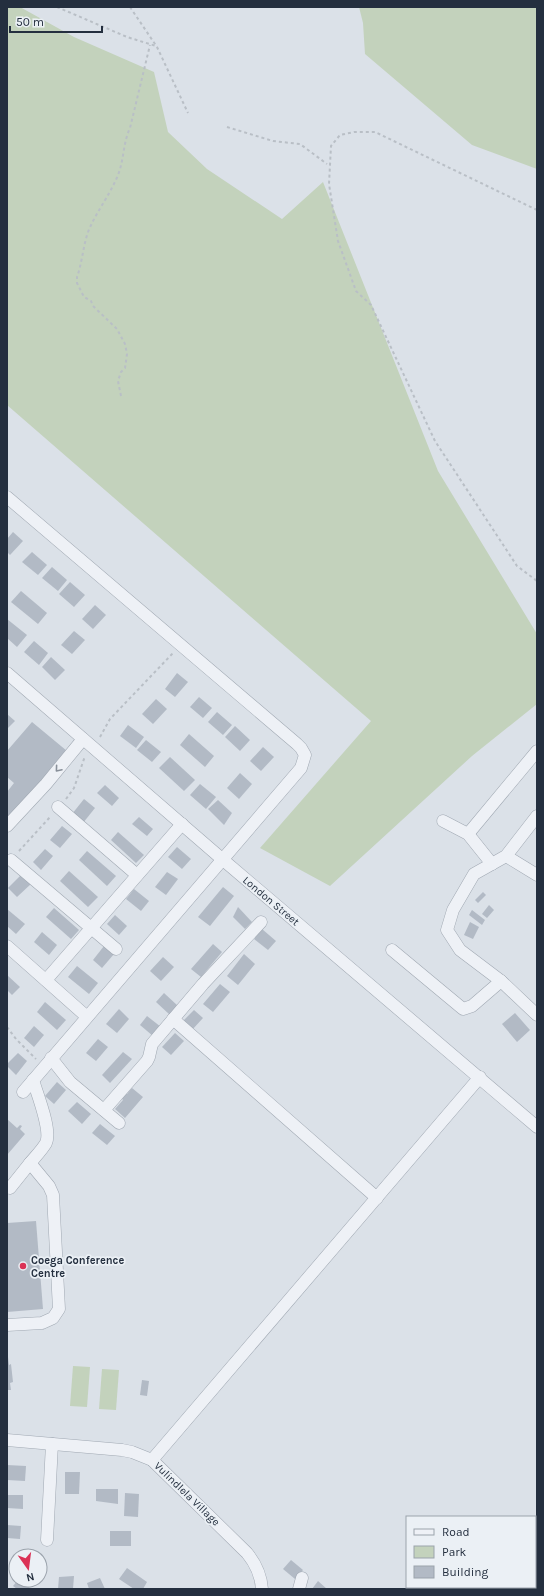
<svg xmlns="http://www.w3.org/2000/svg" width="544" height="1596" viewBox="0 0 544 1596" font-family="Karla,sans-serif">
  <rect width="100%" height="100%" fill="#dbe1e8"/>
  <g fill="#c3d2bc">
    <path d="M7,7H20L74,37L154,72L168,132L207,169L282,219L323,182L438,471L537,634V704L472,756L330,886L260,848L371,721L7,405Z"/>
    <path d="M359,7H537V169L472,145L365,54L363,23Z"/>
    <path d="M73,1366L90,1367L87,1407L70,1406Z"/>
    <path d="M102,1369L119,1370L116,1410L99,1409Z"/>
  </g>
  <g fill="#b2bac5">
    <path d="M13,532L23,541L10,555L7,552V539Z"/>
    <path d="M32,552L47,565L38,575L22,562Z"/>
    <path d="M52,567L67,580L58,591L42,578Z"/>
    <path d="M70,582L85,595L74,607L59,594Z"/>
    <path d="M21,591L47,613L38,624L11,602Z"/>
    <path d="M95,605L106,615L93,629L82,619Z"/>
    <path d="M7,619L27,635L17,647L7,638Z"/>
    <path d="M74,631L85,640L72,654L61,645Z"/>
    <path d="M34,641L48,653L39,665L24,652Z"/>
    <path d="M51,657L65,670L55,680L42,667Z"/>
    <path d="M177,673L188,682L175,697L165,689Z"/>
    <path d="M199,697L212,708L203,718L190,707Z"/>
    <path d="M156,699L167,709L153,724L142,714Z"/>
    <path d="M217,712L232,725L223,735L208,722Z"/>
    <path d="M7,714L15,721L7,729Z"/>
    <path d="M32,722L67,751L7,820V792L14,783L7,777V751Z"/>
    <path d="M128,725L144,737L136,748L120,736Z"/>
    <path d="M235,726L250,740L240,751L225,737Z"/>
    <path d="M189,734L214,756L205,767L180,745Z"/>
    <path d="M146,740L161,752L152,762L137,750Z"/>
    <path d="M263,747L274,757L261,771L250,761Z"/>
    <path d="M170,757L195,780L184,791L159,768Z"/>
    <path d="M240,773L252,784L239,799L227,788Z"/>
    <path d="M200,784L216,797L206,809L190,795Z"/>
    <path d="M105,785L119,798L112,806L97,793Z"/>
    <path d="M84,799L95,808L83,823L72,814Z"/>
    <path d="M218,800L232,813L224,825L208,809Z"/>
    <path d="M139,817L153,829L147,836L132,824Z"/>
    <path d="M62,826L72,834L60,848L50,840Z"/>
    <path d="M118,832L144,855L136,863L111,840Z"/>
    <path d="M177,847L191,859L182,869L168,857Z"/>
    <path d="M45,849L53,856L41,870L33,862Z"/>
    <path d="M87,851L116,876L107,886L79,860Z"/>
    <path d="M69,871L98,897L88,907L60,881Z"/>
    <path d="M167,872L178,879L166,895L155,887Z"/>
    <path d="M22,874L32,883L17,897L8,888Z"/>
    <path d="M223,887L234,896L210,926L198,917Z"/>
    <path d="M134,889L149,901L141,911L126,899Z"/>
    <path d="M483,892L486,895L478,903L475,900Z"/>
    <path d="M489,905L494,910L487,918L482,914Z"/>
    <path d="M238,907L252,922L245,929L233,917Z"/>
    <path d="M54,908L79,930L71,939L46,917Z"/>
    <path d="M7,909L25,924L16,934L7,926Z"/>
    <path d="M472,910L485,920L482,925L469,915Z"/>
    <path d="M115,915L127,926L119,935L107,924Z"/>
    <path d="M470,922L479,927L473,939L464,935Z"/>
    <path d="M262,929L276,941L268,950L254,939Z"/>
    <path d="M42,932L57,945L49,955L34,942Z"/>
    <path d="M213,944L222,952L201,977L191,969Z"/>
    <path d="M104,946L114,954L102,968L93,960Z"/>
    <path d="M244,954L255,964L238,985L227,976Z"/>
    <path d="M163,957L174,967L161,981L150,971Z"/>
    <path d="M77,966L98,983L89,994L68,977Z"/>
    <path d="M7,975L20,987L12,995L7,990Z"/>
    <path d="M220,984L230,992L213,1012L203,1004Z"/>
    <path d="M164,993L178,1006L170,1015L156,1002Z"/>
    <path d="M45,1002L66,1020L57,1030L37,1012Z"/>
    <path d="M119,1009L129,1019L117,1033L106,1024Z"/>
    <path d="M194,1010L203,1018L192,1030L183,1021Z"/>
    <path d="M515,1013L530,1030L517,1042L502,1024Z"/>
    <path d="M147,1016L161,1027L153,1036L140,1025Z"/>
    <path d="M34,1026L44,1035L34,1047L24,1038Z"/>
    <path d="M175,1033L184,1041L171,1055L162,1047Z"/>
    <path d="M98,1039L108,1047L96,1061L86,1053Z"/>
    <path d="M123,1052L132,1059L110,1083L102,1075Z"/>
    <path d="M18,1053L27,1061L16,1075L7,1066V1064Z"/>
    <path d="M57,1082L66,1090L54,1104L45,1096Z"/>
    <path d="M132,1088L143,1097L125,1118L115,1109L123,1100L121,1097L125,1092L127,1094Z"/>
    <path d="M77,1102L91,1114L82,1124L68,1111Z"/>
    <path d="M7,1119L17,1128L20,1125L22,1126L20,1129L25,1134L7,1155Z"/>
    <path d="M100,1124L115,1136L107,1145L92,1133Z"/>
    <path d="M36,1221L43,1309L7,1312V1223Z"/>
    <path d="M7,1357H8L9,1365L11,1364L13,1382L10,1383L11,1390H7Z"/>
    <path d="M142,1380L149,1381L147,1396L140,1395Z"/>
    <path d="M7,1465L26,1466L25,1481L7,1480Z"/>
    <path d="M65,1472H80L79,1494H65Z"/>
    <path d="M96,1489H118V1504L96,1501Z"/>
    <path d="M125,1493L139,1494L138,1517L124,1516Z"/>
    <path d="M7,1495H23V1509L7,1508Z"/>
    <path d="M7,1525L21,1526L20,1539L7,1538Z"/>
    <rect x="110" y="1531" width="21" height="15"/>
    <path d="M291,1560L303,1570L295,1579L283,1569Z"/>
    <path d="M127,1568L147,1582L143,1589H134L119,1579Z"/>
    <path d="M74,1576L73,1589H58L59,1577Z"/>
    <path d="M100,1578L105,1589H89L87,1583Z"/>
    <path d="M18,1580H37L28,1589H17L13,1586Z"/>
    <path d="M318,1581L327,1589H312Z"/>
  </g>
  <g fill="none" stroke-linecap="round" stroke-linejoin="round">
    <g stroke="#a0a8b2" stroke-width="13">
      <g id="minor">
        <path d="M7,497L297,744L301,748L305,755L301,768L23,1092"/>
        <path d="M7,673L222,859L537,1127"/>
        <path d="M58,807L137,875"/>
        <path d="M537,816L506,856L474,874L453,910L447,930L460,950L501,981L537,1015"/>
        <path d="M443,821L468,834L492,864"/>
        <path d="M7,826L46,784L83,739"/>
        <path d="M468,834L537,751"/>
        <path d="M506,856L537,875"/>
        <path d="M11,860L116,949"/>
        <path d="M7,946L86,1016"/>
        <path d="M392,950L463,1009L472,1006L501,981"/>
        <path d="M46,980L182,824"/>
        <path d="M173,1019L377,1198"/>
        <path d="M51,1058L70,1082L119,1123"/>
        <path d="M104,1110L147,1061L149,1057L152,1044L203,984L261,922"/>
        <path d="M10,1188L30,1163"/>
        <path d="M7,1325L42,1323L53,1318L59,1309L53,1195L49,1186L30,1163C35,1157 42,1150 46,1143C52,1130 37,1094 33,1080"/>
        <path d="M7,1440L122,1450L132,1452L152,1460L247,1553C256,1564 261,1575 262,1589"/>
        <path d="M152,1460L480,1077"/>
        <path d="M47,1540L52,1444"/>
        <path d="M299,1589L302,1578"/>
      </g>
    </g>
    <g stroke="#b9bfc6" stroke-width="2" stroke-dasharray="3 3" stroke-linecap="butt">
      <path d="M57,7L127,37L156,46"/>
      <path d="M130,7L157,47L188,113"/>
      <path d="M227,127L273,141L300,144L327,164"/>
      <path d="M537,210L375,132H354L340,135L331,146L329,184L338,241L356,291L371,305L435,441L517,566L537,581"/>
      <path d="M121,396L118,381L121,372L125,368L127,354L125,344L117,329L93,306L91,301L84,297L77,283V277C82,263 83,247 88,232C96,212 110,195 118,175C124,160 123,143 130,128L150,45"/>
      <path d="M100,737L110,719L173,653"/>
      <path d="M66,799L74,788L85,756"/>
      <path d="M19,851L51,816"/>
      <path d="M7,1027L16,1039L36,1059"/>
    </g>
    <use href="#minor" stroke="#eef1f6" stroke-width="12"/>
  </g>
  <defs><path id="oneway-chevron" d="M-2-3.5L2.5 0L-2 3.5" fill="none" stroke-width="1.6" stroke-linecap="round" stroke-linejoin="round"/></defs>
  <use stroke="#89909a" href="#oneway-chevron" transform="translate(58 769) rotate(130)"/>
  <circle fill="#db3256" stroke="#ebf0f5" stroke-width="1.5" cx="23" cy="1266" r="4"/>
  <g text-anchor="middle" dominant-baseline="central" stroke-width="3.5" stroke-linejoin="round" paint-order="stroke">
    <g font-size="11" fill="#242f3f" stroke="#ebf0f5">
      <text transform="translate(271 901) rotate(40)">London Street</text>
      <text transform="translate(187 1494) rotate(44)">Vulindlela Village</text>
    </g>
    <g font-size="11" font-weight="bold" fill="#242f3f" stroke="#ebf0f5" text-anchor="start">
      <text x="31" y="1260">Coega Conference<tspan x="31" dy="13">Centre</tspan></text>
    </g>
  </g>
  <rect width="544" height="1596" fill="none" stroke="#242f3f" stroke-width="16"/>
  <rect x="406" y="1516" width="130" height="72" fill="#ebf0f5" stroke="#9ba3ac"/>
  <rect x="414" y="1529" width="20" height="6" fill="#eef1f6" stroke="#9ba3ac"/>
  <text x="442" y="1536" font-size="12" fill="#242f3f">Road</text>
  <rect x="414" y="1546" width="20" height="12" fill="#c3d2bc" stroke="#9ba3ac"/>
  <text x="442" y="1556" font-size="12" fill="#242f3f">Park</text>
  <rect x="414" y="1566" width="20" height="12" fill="#b2bac5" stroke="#9ba3ac"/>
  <text x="442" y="1576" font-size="12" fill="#242f3f">Building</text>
  <g transform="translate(28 1568) rotate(166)"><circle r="19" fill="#ebf0f5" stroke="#9ba3ac"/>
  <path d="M0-3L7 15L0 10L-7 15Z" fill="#db3256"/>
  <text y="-6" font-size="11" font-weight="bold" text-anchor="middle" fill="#242f3f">N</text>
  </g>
  <path d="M10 26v6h92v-6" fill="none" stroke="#242f3f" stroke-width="2"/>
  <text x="16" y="26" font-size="12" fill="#242f3f" stroke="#ebf0f5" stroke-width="3" paint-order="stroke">50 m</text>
</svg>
